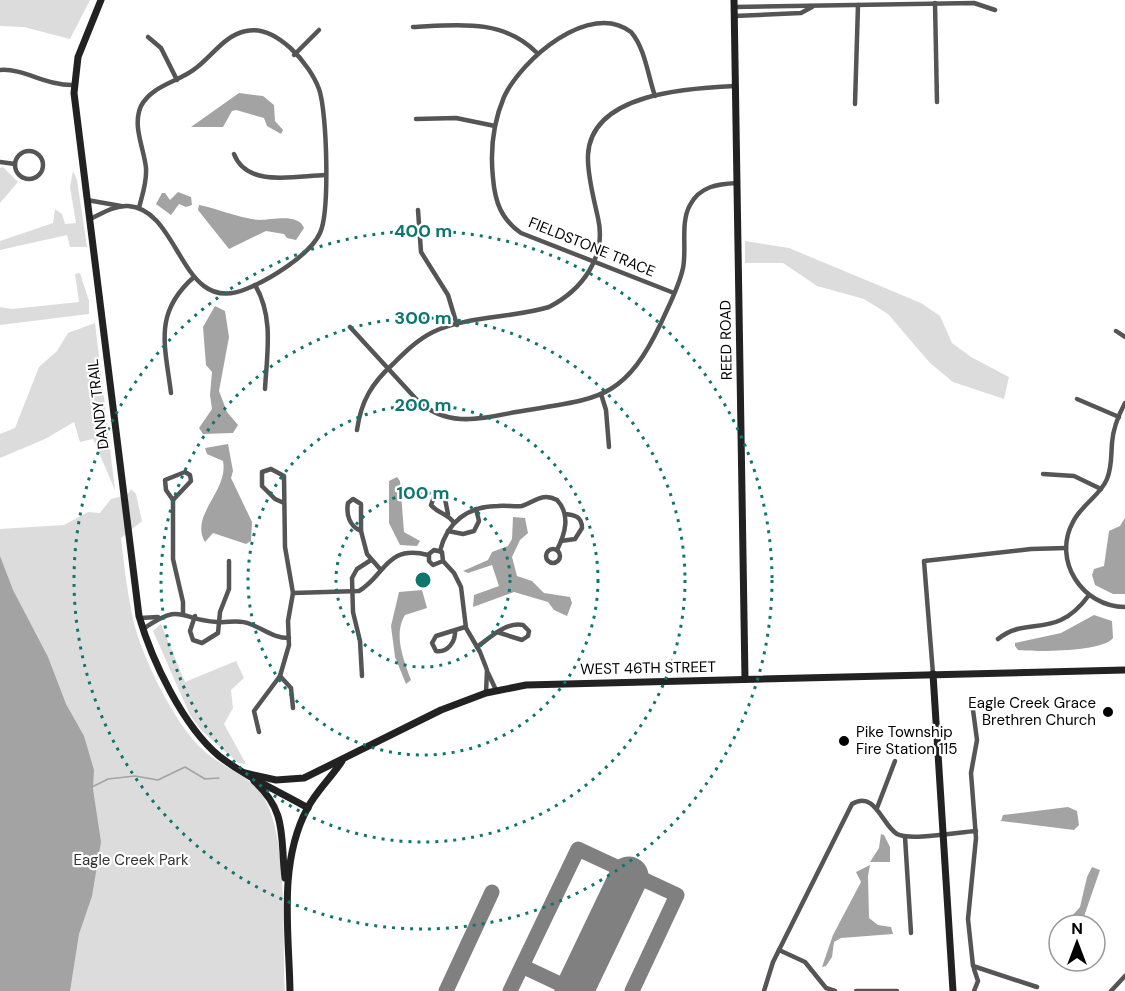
<svg xmlns="http://www.w3.org/2000/svg" width="1125" height="991" viewBox="0 0 1125 991" font-family="'DM Sans',sans-serif">
  <rect width="100%" height="100%" fill="#fff"/>
  <g fill="#dcdcdc">
    <path d="M0,0H90L70,39L24,27L0,26Z"/>
    <path d="M3,167L18,182L0,203V168Z"/>
    <path d="M73,171L77,180L87,247H70L67,235L0,250V241L53,223L55,209L62,214L65,224L76,223L70,187Z"/>
    <path d="M745,241L789,248L921,303L940,316L952,343L971,357L1009,377L1004,399L953,382L930,363L888,314L864,299L817,286L783,263H745Z"/>
    <path d="M80,273L89,301V314L0,325V307L12,309L79,302L75,274Z"/>
    <path d="M95,323L115,490L93,439L80,442L74,422L45,439L0,458V434L15,428L39,367L57,351L68,333Z"/>
    <path d="M131,489L136,494L142,521L121,538C124,565 127,592 133,619C141,656 175,725 203,750C221,767 252,776 264,798C289,841 282,939 285,991H0V529L64,525L88,512L100,513L111,499L127,495Z"/>
    <path d="M161,624L185,682L236,661L244,678L231,690L233,708L224,724L246,764L239,763L223,750L201,730L190,715L153,631Z"/>
  </g>
  <g fill="#a3a3a3">
    <path d="M239,93L263,96L274,105L275,121L283,130L281,134L267,126L264,118L236,110L232,111L223,127H191Z"/>
    <path d="M178,192L191,197L192,205L186,207L179,204L171,215L156,204L162,193H165L170,200Z"/>
    <path d="M199,205C219,209 241,219 260,220C273,220 298,213 304,228L296,240L287,238L284,234L266,231L229,249L198,210Z"/>
    <path d="M215,306L225,311L229,337L219,391L227,412L238,425L233,433L203,434L199,428L212,409L210,395L212,372L206,365L203,327Z"/>
    <path d="M228,444L233,471L231,478L252,522L251,541L246,544L213,533L205,542C189,515 229,491 223,461L207,454L205,448Z"/>
    <path d="M397,477L400,481L404,532L420,541L417,546L400,545L389,523V481Z"/>
    <path d="M513,517L525,518L528,533L520,540L512,557L517,576L532,581L544,593L570,597L572,603L567,616L554,610L548,602L514,592L473,607L474,595L499,586L492,565L468,573L463,571L488,560L492,552L508,546L512,539Z"/>
    <path d="M1125,518V594H1113L1095,585L1092,575L1094,569L1104,566L1109,531L1120,526Z"/>
    <path d="M0,556L13,590L48,657L66,704L84,736L94,770L93,789L101,842L92,896L79,934L70,991H0Z"/>
    <path d="M422,590L427,608L405,615C393,634 404,661 411,680L406,684L395,657L391,626L399,592Z"/>
    <path d="M1094,615L1112,621L1113,638C1103,652 1036,652 1018,650L1015,646V643L1061,633Z"/>
    <path d="M1068,807L1077,811L1079,825L1074,830L1001,821L1003,815Z"/>
    <path d="M881,834L884,835L890,847V862H870L879,848Z"/>
    <path d="M870,865L868,876L869,918L878,925L891,927L893,934L841,938L834,942L832,957L826,966L822,967L833,935L861,882L856,872Z"/>
    <path d="M1092,867L1100,870L1081,925H1064L1080,907L1087,877Z"/>
  </g>
  <g fill="none" stroke-linecap="round" stroke-linejoin="round">
    <path stroke="#a3a3a3" stroke-width="1.5" d="M92,787L108,779L135,776L158,780L185,767L205,779L219,778"/>
    <g stroke="#808080" stroke-width="15">
      <path d="M526,968L575,991"/>
      <path d="M446,991L492,892"/>
      <path d="M510,991L578,849L677,895L632,991"/>
    </g>
    <path stroke="#808080" stroke-width="39" d="M574,991L629,876"/>
    <g stroke="#555" stroke-width="4.5">
      <path d="M935,3L937,102"/>
      <path d="M734,7L974,3L995,10"/>
      <path d="M734,16L801,13L812,7"/>
      <path d="M413,27C456,25 502,18 536,52"/>
      <path d="M148,37L161,48L177,80"/>
      <path d="M294,55L319,30"/>
      <path d="M0,70C24,68 46,86 74,85"/>
      <path d="M655,96C648,76 645,48 631,32C590,0 521,60 504,97C493,123 490,150 493,178C495,202 501,219 521,233L674,293"/>
      <path d="M855,104L858,5"/>
      <path d="M416,119L456,118L495,126"/>
      <circle cx="29" cy="165" r="14"/>
      <path d="M234,154C247,188 295,176 325,175"/>
      <path d="M0,162L15,164"/>
      <path d="M87,200L121,206"/>
      <path d="M418,210L421,252L448,295L457,325"/>
      <path d="M90,219C101,214 115,205 128,206C181,209 180,317 246,289C269,280 310,255 320,233C330,212 327,111 319,89C310,64 276,24 246,31C225,35 212,56 196,68C179,82 152,85 141,106C132,126 144,148 146,168C147,183 142,195 139,208"/>
      <path d="M255,285C274,317 267,353 265,389"/>
      <path d="M350,327L417,400C447,428 480,419 516,412C597,398 623,403 661,323C669,305 679,287 683,268C687,248 680,223 690,205C700,186 718,184 737,183"/>
      <path d="M1116,331L1125,337"/>
      <path d="M171,393C165,345 153,313 194,277"/>
      <path d="M601,394L606,410L609,447"/>
      <path d="M1077,399L1119,417"/>
      <path d="M1125,403C1118,416 1113,428 1112,443C1111,455 1112,467 1107,479C1100,496 1081,505 1073,522C1052,560 1082,607 1125,607"/>
      <path d="M357,430C361,401 372,383 393,364C405,352 417,340 433,332C466,316 513,318 549,307C582,290 607,257 598,218C594,199 587,175 588,155C591,93 689,88 735,86"/>
      <path d="M185,472L190,475L191,481L173,500L166,490L165,480Z"/>
      <path d="M1043,474L1074,476L1101,489"/>
      <path d="M353,499L361,504V531C349,526 346,514 348,503Z"/>
      <path d="M173,500V559L183,602V613"/>
      <path d="M448,514L445,499L434,497L431,505C438,514 448,513 454,523"/>
      <path d="M361,531L367,554L380,569"/>
      <path d="M448,531L463,534L474,531L479,521L476,509"/>
      <path d="M561,541L575,539L582,528C582,516 574,515 565,514"/>
      <circle cx="553" cy="556" r="7"/>
      <path d="M440,551C447,522 468,506 498,506C506,505 515,507 522,506C535,502 542,492 557,500C571,515 565,534 557,550"/>
      <path d="M443,561L433,565L429,561V554L434,550L442,552L443,561L454,573L461,587L466,628L480,652L487,670L486,693"/>
      <path d="M293,593L359,591C385,576 386,544 428,555"/>
      <path d="M195,616L190,631L193,640L202,643L218,633L220,612L229,589V561"/>
      <path d="M140,618L158,617"/>
      <path d="M143,629C184,601 178,620 217,622C229,623 239,619 250,624C264,629 273,638 289,638"/>
      <path d="M455,630C456,641 448,653 436,651L432,643L436,636L465,627"/>
      <path d="M998,639C1027,615 1056,641 1089,595"/>
      <path d="M477,647C491,637 505,622 523,625L529,631L528,636L522,640L497,632"/>
      <path d="M488,673L496,690"/>
      <path d="M933,674L924,561L1031,549L1066,548"/>
      <path d="M280,676L291,688L293,708"/>
      <path d="M362,676L360,641L353,612L352,578L357,569L371,560"/>
      <path d="M973,710L977,740L971,773L976,838L968,919L973,966L1037,987"/>
      <path d="M259,732L254,711L280,676L289,645L288,621L293,593L285,547L284,476L271,469L262,472V486L275,499L284,503"/>
      <path d="M877,808L895,761"/>
      <path d="M905,837L911,933"/>
      <path d="M779,950L805,962L826,988L835,991"/>
      <path d="M764,991L773,962L852,804C875,790 882,825 897,834C910,841 959,832 976,831"/>
      <path d="M856,991H897"/>
      <path d="M974,991L978,981L974,969"/>
      <path d="M1111,991L1125,976"/>
    </g>
    <g stroke="#222" stroke-width="7">
      <path d="M101,0L78,57L74,93L139,616C152,661 183,726 219,756C246,777 278,791 308,808"/>
      <path d="M734,0L745,679"/>
      <path d="M933,674L953,991"/>
      <path d="M245,773L276,780L304,778L441,710L486,693L526,685L1125,670"/>
      <path d="M254,781C288,812 280,837 285,878"/>
      <path d="M290,991C289,932 278,864 307,809C316,791 331,778 342,761"/>
    </g>
  </g>
  <g fill="none" stroke="#0f766e" stroke-width="3" stroke-dasharray="3 6">
    <circle cx="423" cy="580" r="87"/>
    <circle cx="423" cy="580" r="175"/>
    <circle cx="423" cy="580" r="262"/>
    <circle cx="423" cy="580" r="349"/>
  </g>
  <g fill="#000" stroke="#fff" stroke-width="2">
    <circle cx="1108" cy="712" r="6"/>
    <circle cx="844" cy="741" r="6"/>
  </g>
  <g text-anchor="middle" dominant-baseline="central" stroke-width="4.5" stroke-linejoin="round" paint-order="stroke">
    <g font-size="15" fill="#000" stroke="#fff">
      <text transform="translate(592 247) rotate(22)">FIELDSTONE TRACE</text>
      <text transform="translate(726 340) rotate(-91)">REED ROAD</text>
      <text transform="translate(98 404) rotate(-97)">DANDY TRAIL</text>
      <text transform="translate(648 668) rotate(-1)">WEST 46TH STREET</text>
    </g>
    <g font-size="15" fill="#000" stroke="#fff" text-anchor="end">
      <text x="1096" y="703">Eagle Creek Grace<tspan x="1096" dy="17">Brethren Church</tspan></text>
      <text x="856" y="732" text-anchor="start">Pike Township<tspan x="856" dy="17">Fire Station 115</tspan></text>
    </g>
    <g font-size="15" fill="#333" stroke="#fff">
      <text x="131" y="860">Eagle Creek Park</text>
    </g>
  </g>
  <circle cx="423" cy="580" r="9" fill="#0f766e" stroke="#fff" stroke-width="3"/>
  <g font-size="18" text-anchor="middle" font-weight="bold" fill="#0f766e" stroke="#fff" stroke-width="4.5" stroke-linejoin="round" paint-order="stroke">
    <text x="423" y="237">400 m</text>
    <text x="423" y="324">300 m</text>
    <text x="423" y="411">200 m</text>
    <text x="423" y="499">100 m</text>
  </g>
  <g transform="translate(1077 943)"><circle r="28" fill="#ffffff" stroke="#999999" stroke-width="1.5"/>
  <path d="M0-4.5L10 22L0 15L-10 22Z" fill="#000000"/>
  <text y="-9" font-size="16" font-weight="bold" text-anchor="middle" fill="#000000">N</text>
  </g>
</svg>
